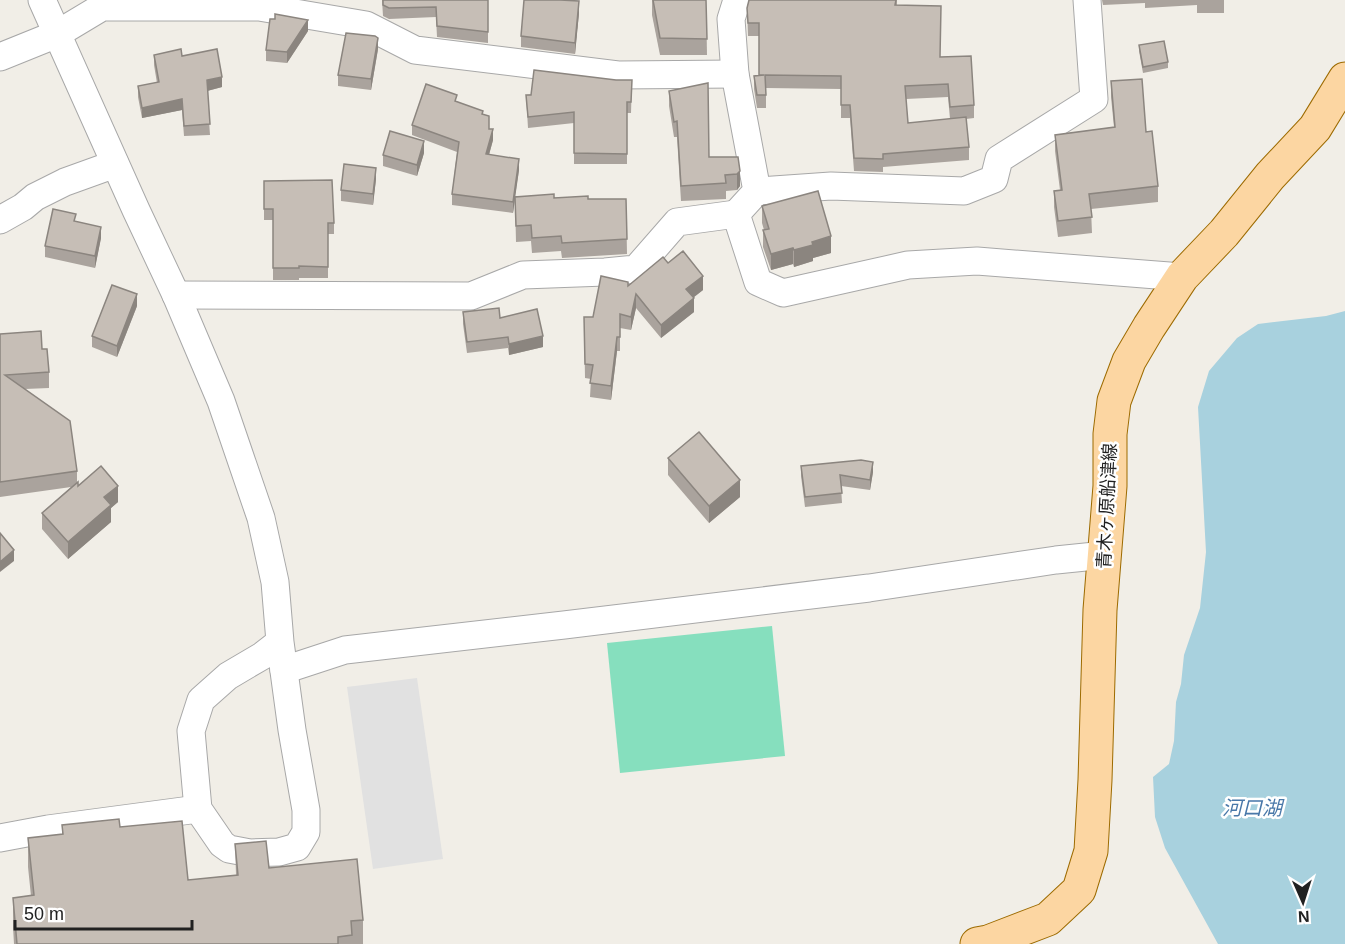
<svg xmlns="http://www.w3.org/2000/svg" width="1345" height="944" viewBox="0 0 1345 944" font-family="Arial,'Noto Sans JP',sans-serif">
  <rect width="100%" height="100%" fill="#f1eee7"/>
  <path fill="#86dfbe" d="M772,626L785,756L620,773L607,643Z"/>
  <path fill="#e1e1e1" d="M417,678L443,859L373,869L347,687Z"/>
  <path fill="#a8d1de" d="M1345,311V944H1218L1165,848L1155,817L1153,777L1169,764L1174,741L1176,702L1181,684L1184,655L1200,608L1206,552L1198,407L1209,371L1237,338L1258,324L1326,316Z"/>
  <g fill="none" stroke-linecap="round" stroke-linejoin="round">
    <g stroke="#a8a8a8" stroke-width="29">
      <g id="minor">
        <path d="M42,0L136,210L176,295L221,401L261,518L275,582L280,642L292,730L306,810V832L297,847L279,852L250,853L229,849L222,844L198,809L191,731L201,700L228,676L262,656L280,642"/>
        <path d="M737,0L731,19L735,74L757,191L736,214L758,282L783,293L908,265L977,261L1182,277"/>
        <path d="M0,57L57,34L102,7H259L366,25L415,50L618,75L735,74"/>
        <path d="M757,191L831,186L964,191L994,179L999,159L1094,99L1087,0"/>
        <path d="M0,220L23,207L35,197L65,182L115,164"/>
        <path d="M176,295L471,296L523,275L605,272L636,269L677,222L736,214"/>
        <path d="M284,670L345,650L564,625L869,588L1056,560L1105,555"/>
        <path d="M0,838L48,829L198,809"/>
      </g>
    </g>
    <g stroke="#9d6b00" stroke-width="35">
      <path id="major" d="M977,944L988,942L1048,919L1079,890L1091,851L1095,780L1100,610L1110,486V434L1114,401L1129,361L1149,327L1182,277L1224,233L1270,176L1315,128L1345,79"/>
    </g>
    <use href="#minor" stroke="#fff" stroke-width="27"/>
    <use href="#major" stroke="#fcd6a2" stroke-width="33"/>
  </g>
  <g fill="#aaa39d" fill-rule="evenodd">
    <path d="M382,0H488V43L437,37L436,17L389,19L383,16Z"/>
    <path d="M652,0H706L707,55H660L652,15Z"/>
    <path d="M749,0H897V5L940,57L974,105V118L966,119L969,147V160L883,167V172L854,171L850,118H841V89L766,88V108H757L754,89V76H759V36H748L747,8ZM948,97L950,119L908,123L906,99Z"/>
    <path d="M1102,0H1224V13H1197V5L1145,8V3L1103,5Z"/>
    <path d="M579,13L575,54L521,47V36Z"/>
    <path d="M308,31L287,63L266,61V50Z"/>
    <path d="M1139,45L1168,62V68L1143,73L1139,51Z"/>
    <path d="M378,49L371,90L338,86V75Z"/>
    <path d="M154,55L182,56L222,87L207,91L210,135L184,136L182,110L142,118L138,97V86L157,83L154,65Z"/>
    <path d="M632,80L631,113H627V164H574V123L528,128L526,95Z"/>
    <path d="M1111,81L1146,132L1158,186V202L1091,209L1092,233L1058,237L1054,207V191L1060,190L1055,151V135L1114,127L1111,97Z"/>
    <path d="M669,91L709,157H738L740,186L737,190L726,191V199L681,201L677,137H674L669,106Z"/>
    <path d="M457,102L483,114L489,129L493,140L489,155L519,170L515,196L588,199H626L627,254L562,258L561,251L532,253L531,241L516,242L515,199L513,213L452,205V194L457,152L412,135V125Z"/>
    <path d="M424,153L417,176L383,166V155Z"/>
    <path d="M376,179L373,205L341,201V190Z"/>
    <path d="M264,181L334,223V234H328V278H299V280H273V220H264Z"/>
    <path d="M762,206L831,253L813,258V261L794,267L793,264L771,270L763,247V230H764L762,223Z"/>
    <path d="M101,238L95,268L45,257V246Z"/>
    <path d="M668,263L703,290L693,298L694,312L661,338L636,308L631,330L620,328V351H617L611,400L590,397L591,379L585,378L584,317H593L628,286Z"/>
    <path d="M137,306L117,357L92,347V336Z"/>
    <path d="M463,312L500,318L543,347L509,355L508,348L467,353L463,324Z"/>
    <path d="M0,334L42,349L49,372V388L25,389L77,471V483L78,486L118,502L111,508V522L68,559L42,529V513L71,487L0,497Z"/>
    <path d="M668,458L740,497L709,523L668,475Z"/>
    <path d="M801,466L873,472L870,490L841,486L842,503L805,507L801,476Z"/>
    <path d="M62,825L120,827L188,880L236,875L235,844L269,868L363,920V944H14L13,927V898L31,896L28,867V838L62,835Z"/>
  </g>
  <g fill="#8b857f">
    <path d="M579,1V13L575,54V43Z"/>
    <path d="M308,20V31L287,63V52Z"/>
    <path d="M378,38V49L371,90V79Z"/>
    <path d="M222,77V87L207,91V80Z"/>
    <path d="M182,99V110L142,118V108Z"/>
    <path d="M493,129V140L486,165V154Z"/>
    <path d="M424,141V153L417,176V165Z"/>
    <path d="M519,159V170L513,213V202Z"/>
    <path d="M376,168V179L373,205V194Z"/>
    <path d="M740,171V186L737,190V174Z"/>
    <path d="M101,227V238L95,268V256Z"/>
    <path d="M831,236V253L813,258V261L794,267V250L812,242Z"/>
    <path d="M793,248V264L771,270V254Z"/>
    <path d="M703,276V290L686,303V289Z"/>
    <path d="M137,294V306L117,357V346Z"/>
    <path d="M636,294V308L631,330V317Z"/>
    <path d="M694,298V312L661,338V325Z"/>
    <path d="M543,336V347L509,355V344Z"/>
    <path d="M617,337V351L611,400V386Z"/>
    <path d="M873,462V472L870,490V480Z"/>
    <path d="M740,480V497L709,523V506Z"/>
    <path d="M118,486V502L111,508V522L68,559V542L104,497Z"/>
    <path d="M14,550V561L0,572V562Z"/>
  </g>
  <g fill="#c6beb6" stroke="#8b857f" stroke-width="1.5">
    <path d="M383,0H488V32L437,26L436,7L389,8L383,5Z"/>
    <path d="M524,0H560L579,1L575,43L521,36Z"/>
    <path d="M653,0H706L707,39L660,38Z"/>
    <path d="M749,0H896L895,5L941,6L940,57L971,56L974,105L950,107L948,84L905,86L908,123L966,117L969,147L883,154V159L854,158L850,105H841V76L765,75L766,95H757L754,76L764,75H759V23H748L747,8Z"/>
    <path d="M275,14L308,20L287,52L266,50L270,19H275Z"/>
    <path d="M346,33L375,36L378,38L371,79L338,75Z"/>
    <path d="M1164,41L1168,62L1143,67L1139,45Z"/>
    <path d="M181,49L182,56L217,49L222,77L207,80L210,124L184,126L182,99L142,108L138,86L159,82L154,55Z"/>
    <path d="M534,70L616,80H632L631,102H627V154L574,153V112L528,117L526,95H531Z"/>
    <path d="M1142,79L1146,132L1152,131L1158,186L1089,194L1092,217L1058,221L1054,191L1062,190L1055,135L1115,127L1111,81Z"/>
    <path d="M708,83L709,157H738L740,171L737,174L725,175L726,183L681,186L677,121L674,122L669,91Z"/>
    <path d="M426,84L457,95L455,101L483,111L482,114L489,116V129H493L486,154L519,159L513,202L452,194L459,142L412,125Z"/>
    <path d="M390,131L424,141L417,165L383,155Z"/>
    <path d="M344,164L376,168L373,194L341,190Z"/>
    <path d="M332,180L334,223H328V267L299,266V268H273V209H264V181Z"/>
    <path d="M818,191L831,236L812,242L813,245L794,250L793,248L771,254L763,230L769,229L762,206Z"/>
    <path d="M554,194V198L588,196V199H626L627,239L562,243L561,236L532,238L531,225L516,226L515,197Z"/>
    <path d="M53,209L76,214L74,221L101,227L95,256L45,246Z"/>
    <path d="M683,251L703,276L686,289L694,298L661,325L636,294L631,317L620,314V337H617L611,386L590,383L593,365L585,364L584,317H593L601,276L628,282V286L663,257L668,263Z"/>
    <path d="M112,285L137,294L117,346L92,336Z"/>
    <path d="M499,308L500,318L537,309L543,336L509,344L508,337L467,342L463,312Z"/>
    <path d="M41,331L42,349H47L49,372L5,375L70,421L77,471L0,482V334Z"/>
    <path d="M699,432L740,480L709,506L668,458Z"/>
    <path d="M861,460L873,462L870,480L840,475L842,493L805,497L801,466Z"/>
    <path d="M101,466L118,486L104,497L111,505L68,542L42,513L78,482V486Z"/>
    <path d="M0,533L14,550L0,562Z"/>
    <path d="M119,819L120,827L182,821L188,880L238,875L235,844L266,841L269,868L357,859L363,920L351,921L352,935L338,937V944H17L13,898L34,895L28,838L63,834L62,825Z"/>
  </g>
  <g text-anchor="middle" dominant-baseline="central" stroke-width="5" stroke-linejoin="round" paint-order="stroke">
    <g font-size="18" fill="#212121" stroke="#fff">
      <text transform="translate(1107 506) rotate(-87)">青木ヶ原船津線</text>
    </g>
    <g font-size="20" font-style="italic" fill="#4978a9" stroke="#fff">
      <text x="1252" y="808">河口湖</text>
    </g>
  </g>
  <g transform="translate(1303 902) rotate(177)" stroke="#ffffff" stroke-width="4.5" paint-order="stroke">
  <path d="M0-4.5L10 22L0 15L-10 22Z" fill="#212121"/>
  <text y="-9" font-size="16" font-weight="bold" text-anchor="middle" fill="#212121">N</text>
  </g>
  <path d="M15 920v9h177v-9" fill="none" stroke="#212121" stroke-width="3"/>
  <text x="24" y="920" font-size="18" fill="#212121" stroke="#ffffff" stroke-width="4.5" paint-order="stroke">50 m</text>
</svg>
